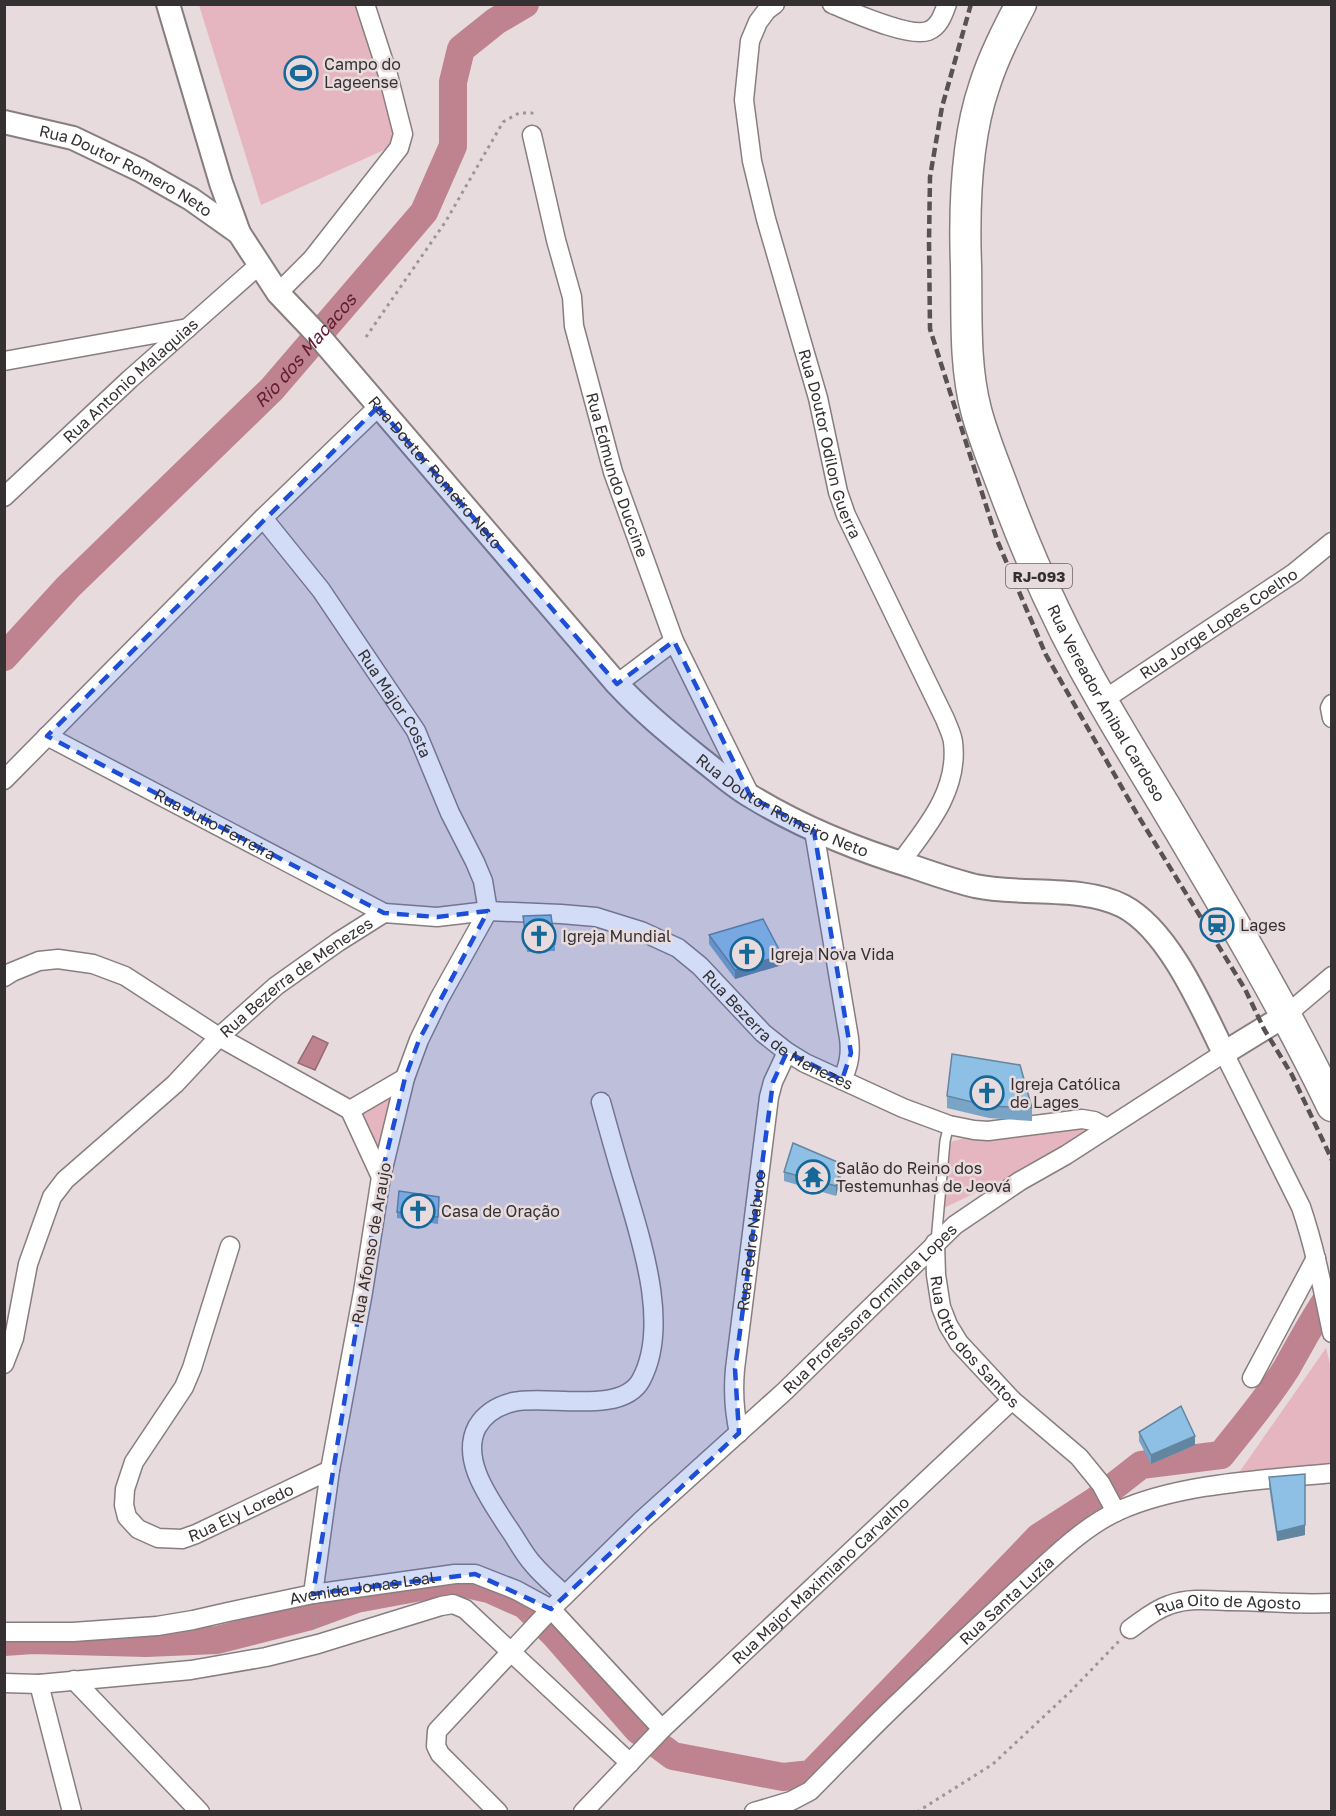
<svg xmlns="http://www.w3.org/2000/svg" width="1336" height="1816" viewBox="0 0 1336 1816" font-family="'Golos Text',sans-serif">
  <rect width="100%" height="100%" fill="#e7dbdd"/>
  <g fill="#e5b6bf">
    <path d="M199,5H361L402,142L261,205Z"/>
    <path d="M395,1087L381,1170L355,1115Z"/>
    <path d="M1032,1121L1107,1129L944,1208L946,1143Z"/>
    <path d="M1326,1348L1332,1372L1331,1464L1238,1474Z"/>
  </g>
  <path fill="#be838f" stroke="#956a73" stroke-width="1.5" d="M313,1036L328,1043L315,1070L298,1063Z"/>
  <g fill="none" stroke-linecap="round" stroke-linejoin="round">
    <g stroke="#be838f" stroke-width="28">
      <path id="s1" d="M4,657L68,587L272,389L424,212L453,146V82L461,49L496,21L525,4"/>
      <path d="M4,1642L33,1640L146,1643L217,1640L307,1617L356,1599L453,1581L489,1589L525,1605L555,1635L638,1730L673,1756L783,1777L811,1774L1039,1537L1095,1501L1141,1465L1221,1455C1243,1427 1267,1399 1286,1369C1301,1343 1314,1317 1332,1292"/>
    </g>
    <g stroke="#887e7f" stroke-width="12">
      <path id="service" d="M936,1242L945,1141L949,1125"/>
    </g>
    <g stroke="#887e7f" stroke-width="21">
      <g id="minor">
        <path id="s2" d="M775,4L767,10L758,22L750,41L744,100L752,161L766,219L818,398L838,492L846,515L945,719C948,727 952,734 953,742C959,790 927,827 900,863"/>
        <path d="M832,4C852,12 909,38 928,31C939,27 943,15 947,4"/>
        <path id="s3" d="M532,135L556,240L572,297L574,326L613,472L674,641L751,797"/>
        <path d="M278,293L312,259L399,148L403,134L388,75L365,4"/>
        <path d="M4,361L188,328"/>
        <path id="s4" d="M4,497L130,379L259,265"/>
        <path id="s5" d="M263,518L321,590L416,731L450,813L475,862L483,881L488,911L439,999L419,1040L405,1078L381,1177L363,1292L330,1470L313,1594"/>
        <path d="M617,684L674,641"/>
        <path id="s6" d="M1102,701L1294,573L1332,542"/>
        <path d="M1332,704L1330,708L1332,718"/>
        <path id="s7" d="M47,736L384,913"/>
        <path d="M4,780L263,518L378,407"/>
        <path d="M814,831L849,1038C851,1054 849,1065 842,1080"/>
        <path d="M4,977L12,972L39,961L58,959L93,964L125,976L219,1037L350,1110L381,1177"/>
        <path d="M1286,1015L1332,976"/>
        <path d="M350,1110L405,1078"/>
        <path id="s8" d="M935,1243L936,1275L941,1307L948,1325L959,1343L1012,1400L1079,1457L1101,1484L1116,1512"/>
        <path id="s9" d="M230,1246L192,1368L184,1387L134,1462L125,1489L124,1505L127,1517L138,1529L158,1538L182,1539L196,1534L330,1470"/>
        <path id="s10" d="M4,1364L14,1338L28,1264L52,1197L65,1180L175,1084L219,1037L276,986L338,942L384,913L437,917L488,911L561,914L596,917L641,931L678,948L700,966L763,1033L787,1052L805,1063L903,1108L949,1125L974,1130L988,1131L1082,1119L1094,1121L1107,1128"/>
        <path d="M1252,1378L1316,1258"/>
        <path id="s11" d="M739,1433C734,1411 733,1391 735,1369L769,1097L773,1082L787,1052"/>
        <path d="M565,1595C554,1585 542,1575 533,1564C523,1553 516,1538 507,1526C490,1499 460,1460 477,1427C485,1413 497,1406 513,1402C546,1394 622,1416 641,1380C670,1327 642,1243 626,1189C617,1160 609,1131 601,1102"/>
        <path id="s12" d="M1130,1629C1143,1620 1154,1610 1169,1605C1188,1598 1209,1600 1229,1601C1264,1601 1297,1605 1332,1603"/>
        <path id="s13" d="M4,1632H73L157,1626L193,1620L228,1612L313,1594L455,1574H475L516,1590L551,1609L662,1729"/>
        <path d="M74,1680L200,1812"/>
        <path d="M4,1683L39,1684L191,1670L266,1657L318,1644L441,1606L453,1604L465,1609L630,1763"/>
        <path d="M39,1684L72,1812"/>
        <path id="s14" d="M498,1812L440,1754L436,1746L437,1731L551,1609L642,1520L785,1391L955,1225L1020,1181L1066,1155L1224,1053L1301,1207C1315,1248 1323,1290 1332,1333"/>
        <path id="s15" d="M583,1812L662,1729L1012,1400"/>
        <path id="s16" d="M754,1812L791,1801L810,1791C841,1760 871,1728 903,1698C940,1662 977,1627 1015,1592C1047,1564 1079,1529 1118,1511C1180,1483 1264,1480 1332,1473"/>
      </g>
    </g>
    <g stroke="#887e7f" stroke-width="26">
      <g id="tertiary">
        <path id="s17" d="M168,4L221,183L239,233L278,293L317,334L617,684C643,712 671,735 701,759C718,772 734,787 752,797C803,828 858,850 914,867C934,874 955,881 975,886C1021,896 1082,885 1123,906C1169,930 1202,1008 1224,1053L1286,1015"/>
        <path id="s18" d="M4,122L73,138L140,170L191,199L239,233"/>
      </g>
    </g>
    <g stroke="#887e7f" stroke-width="33">
      <g id="primary">
        <path id="s19" d="M1021,4C1007,31 993,58 984,87C966,140 964,210 966,266C967,313 964,364 976,410C983,437 994,463 1004,490C1031,563 1064,635 1103,702C1123,737 1144,771 1165,806C1223,904 1282,1002 1332,1106"/>
      </g>
    </g>
    <g stroke="#9d9596" stroke-width="3" stroke-dasharray="3 4.5" stroke-linecap="butt">
      <path d="M366,337L446,221L503,122L519,113H532V119"/>
      <path d="M315,1611L316,1628"/>
      <path d="M917,1812L993,1764L1070,1692L1121,1639"/>
    </g>
    <use href="#service" stroke="#fff" stroke-width="9"/>
    <use href="#minor" stroke="#fff" stroke-width="18"/>
    <use href="#tertiary" stroke="#fff" stroke-width="22"/>
    <use href="#primary" stroke="#fff" stroke-width="30"/>
    <path stroke="#585253" stroke-width="4.5" stroke-dasharray="9 4.5" stroke-linecap="butt" d="M971,4L942,107L930,177L929,241L930,329L997,540L1046,655L1137,814L1245,989L1264,1029L1292,1075L1332,1160"/>
  </g>
  <g fill="#7aa4c5">
    <path d="M523,916L555,944V951L527,952Z"/>
    <path d="M709,935L782,965L735,979L709,944Z"/>
    <path d="M947,1096L1032,1108V1121L989,1118L947,1108Z"/>
    <path d="M784,1172L842,1173L836,1196L784,1181Z"/>
    <path d="M439,1197L438,1224L397,1218V1212Z"/>
    <path d="M1139,1432L1195,1445L1151,1464L1139,1441Z"/>
    <path d="M1269,1477L1305,1535L1277,1541L1269,1486Z"/>
  </g>
  <g fill="#6386a0">
    <path d="M782,955V965L735,979V970Z"/>
    <path d="M842,1164V1173L836,1196V1186Z"/>
    <path d="M1195,1436V1445L1151,1464V1455Z"/>
    <path d="M1305,1483V1535L1277,1541V1532Z"/>
  </g>
  <g fill="#8ebfe5" stroke="#6386a0" stroke-width="1.5">
    <path d="M551,915L555,944L527,946L523,916Z"/>
    <path d="M763,919L782,955L735,970L709,935Z"/>
    <path d="M952,1054L1020,1065L1032,1108L989,1106L947,1096Z"/>
    <path d="M793,1143L842,1164L836,1186L784,1172Z"/>
    <path d="M399,1191L439,1197L438,1217L397,1212Z"/>
    <path d="M1181,1406L1195,1436L1151,1455L1139,1432Z"/>
    <path d="M1305,1474V1525L1277,1532L1269,1477Z"/>
  </g>
  <path fill="#1d4ed8" fill-opacity="0.2" stroke="#1d4ed8" stroke-width="4.5" stroke-dasharray="12 8" stroke-linejoin="round" d="M378,407L617,684L674,641L751,797L814,831L851,1053L842,1080L787,1052L773,1082L735,1369L739,1433L551,1609L475,1574L313,1594L381,1177L405,1078L419,1040L488,911L437,917L384,913L47,736Z"/>
  <defs>
    <g id="stadium-ring" transform="scale(1.725)"><circle r="9.5" fill="#e7dbdd" stroke="#166899" stroke-width="1.5"/><path d="M0-5a6.5 5 0 1 0 0 10a6.5 5 0 1 0 0-10ZM-3.5-1.8h7v3.6h-7Z" fill="#166899"/></g>
    <g id="station-ring" transform="scale(1.725)"><circle r="9.5" fill="#e7dbdd" stroke="#166899" stroke-width="1.5"/><path d="M-3-6H3Q5-6 5-4V2Q5 4 3 4L4.5 6H3L1.5 4h-3L-3 6H-4.5L-3 4Q-5 4-5 2V-4Q-5-6-3-6ZM-3.5-4v3h7v-3ZM-3.5 1v1.5H-2V1ZM2 1v1.5H3.5V1Z" fill="#166899"/></g>
    <g id="church-ring" transform="scale(1.725)"><circle r="9.5" fill="#e7dbdd" stroke="#166899" stroke-width="1.5"/><path d="M-1.2-6h2.4v3.5h3.3v2.4h-3.3V6h-2.4V-.1h-3.3v-2.4h3.3Z" fill="#166899"/></g>
    <g id="temple-ring" transform="scale(1.725)"><circle r="9.5" fill="#e7dbdd" stroke="#166899" stroke-width="1.5"/><path d="M0-6L5-2H3V0L6.5 2.5H4V6H1.5V3h-3V6H-4V2.5H-6.5L-3 0V-2H-5Z" fill="#166899"/></g>
  </defs>
  <g fill-rule="evenodd">
    <use href="#stadium-ring" x="301" y="73"/>
    <use href="#station-ring" x="1217" y="925"/>
    <use href="#church-ring" x="539" y="936"/>
    <use href="#church-ring" x="747" y="954"/>
    <use href="#church-ring" x="987" y="1093"/>
    <use href="#temple-ring" x="813" y="1177"/>
    <use href="#church-ring" x="418" y="1211"/>
  </g>
  <g text-anchor="middle" dominant-baseline="central" stroke-width="5" stroke-linejoin="round" paint-order="stroke">
    <rect fill="#e7dbdd" stroke="#6a6465" stroke-width="1.5" x="1006" y="564" width="66" height="24" rx="4.5"/>
    <g font-size="15" font-weight="bold" fill="#353132">
      <text x="1039" y="576">RJ-093</text>
    </g>
    <g font-size="16" fill="#353132" stroke="#e7dbdd" text-anchor="start">
      <text x="324" y="64">Campo do<tspan x="324" dy="18">Lageense</tspan></text>
      <text x="1240" y="925">Lages</text>
      <text x="562" y="936">Igreja Mundial</text>
      <text x="770" y="954">Igreja Nova Vida</text>
      <text x="1010" y="1084">Igreja Católica<tspan x="1010" dy="18">de Lages</tspan></text>
      <text x="836" y="1168">Salão do Reino dos<tspan x="836" dy="18">Testemunhas de Jeová</tspan></text>
      <text x="441" y="1211">Casa de Oração</text>
    </g>
    <g font-size="16" fill="#353132" stroke="#e7dbdd">
      <text stroke="none"><textPath href="#s18" startOffset="132">Rua Doutor Romero Neto</textPath></text>
      <text stroke="none"><textPath href="#s4" startOffset="172">Rua Antonio Malaquias</textPath></text>
      <text stroke="none"><textPath href="#s2" startOffset="460">Rua Doutor Odilon Guerra</textPath></text>
      <text stroke="none"><textPath href="#s17" startOffset="550">Rua Doutor Romeiro Neto</textPath></text>
      <text stroke="none"><textPath href="#s3" startOffset="351">Rua Edmundo Duccine</textPath></text>
      <text stroke="none"><textPath href="#s6" startOffset="140">Rua Jorge Lopes Coelho</textPath></text>
      <text stroke="none"><textPath href="#s19" startOffset="738">Rua Vereador Anibal Cardoso</textPath></text>
      <text stroke="none"><textPath href="#s5" startOffset="228">Rua Major Costa</textPath></text>
      <text stroke="none"><textPath href="#s17" startOffset="1036">Rua Doutor Romeiro Neto</textPath></text>
      <text stroke="none"><textPath href="#s7" startOffset="190">Rua Julio Ferreira</textPath></text>
      <text stroke="none"><textPath href="#s10" startOffset="504">Rua Bezerra de Menezes</textPath></text>
      <text stroke="none"><textPath href="#s10" startOffset="1044">Rua Bezerra de Menezes</textPath></text>
      <text stroke="none"><textPath href="#s11" startOffset="194">Rua Pedro Nabuco</textPath></text>
      <text transform="translate(371 1243) rotate(-80)">Rua Afonso de Araujo</text>
      <text stroke="none"><textPath href="#s14" startOffset="711">Rua Professora Orminda Lopes</textPath></text>
      <text stroke="none"><textPath href="#s8" startOffset="111">Rua Otto dos Santos</textPath></text>
      <text stroke="none"><textPath href="#s9" startOffset="422">Rua Ely Loredo</textPath></text>
      <text stroke="none"><textPath href="#s15" startOffset="332">Rua Major Maximiano Carvalho</textPath></text>
      <text stroke="none"><textPath href="#s13" startOffset="362">Avenida Jonas Leal</textPath></text>
      <text stroke="none"><textPath href="#s16" startOffset="334">Rua Santa Luzia</textPath></text>
      <text stroke="none"><textPath href="#s12" startOffset="105">Rua Oito de Agosto</textPath></text>
    </g>
    <g font-size="18" font-style="italic" fill="#631b32" stroke="#e7dbdd">
      <text stroke="none"><textPath href="#s1" startOffset="430">Rio dos Macacos</textPath></text>
    </g>
  </g>
  <rect width="1336" height="1816" fill="none" stroke="#353132" stroke-width="12"/>
</svg>
